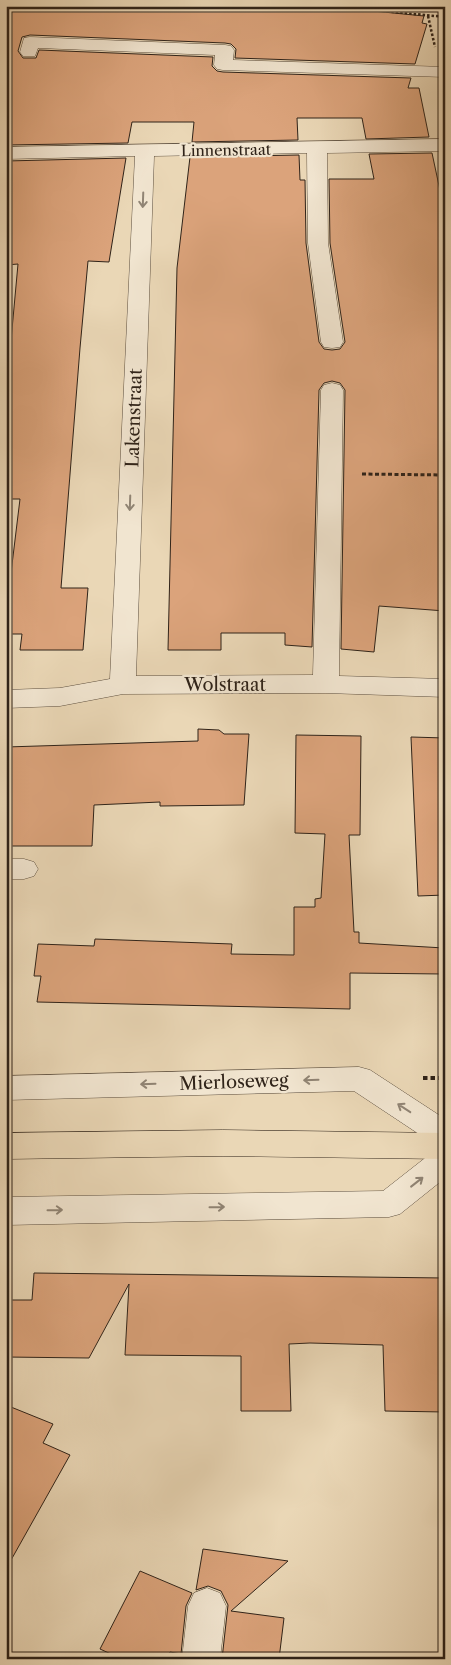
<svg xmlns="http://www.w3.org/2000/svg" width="451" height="1665" viewBox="0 0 451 1665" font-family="'Libre Caslon Text',serif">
  <rect width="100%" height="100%" fill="#ead7b6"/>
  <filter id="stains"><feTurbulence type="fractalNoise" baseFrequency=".004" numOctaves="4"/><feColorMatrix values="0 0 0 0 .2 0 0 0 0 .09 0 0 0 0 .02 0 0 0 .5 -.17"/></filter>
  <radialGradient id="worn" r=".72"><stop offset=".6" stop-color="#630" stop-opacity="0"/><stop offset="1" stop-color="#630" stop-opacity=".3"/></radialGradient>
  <g fill="#dba37b" stroke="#2f2319">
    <path d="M6,6H322L424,16L422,23L427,24L415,64L235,58L236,49L231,44L225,43L30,35L22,37L18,51L23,58H36L39,50L213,57L212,66L217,71L223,72L411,78L408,88H419L429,137L366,139L362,118H297L298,140L192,142L194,122H132L128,143L6,145Z"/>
    <path d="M432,153L445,214V611L379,606L374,652L341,649L345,390L340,383L332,381L324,383L319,390L312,647L285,645V633H221V650H168L177,268L190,157L299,155L300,180H305L306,243L319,342L324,349L332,350L340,349L345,342L330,243L329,179H374L369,154Z"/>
    <path d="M126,158L109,262L88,261L80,348L61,588H88L83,650H20L22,634H6V581H10L20,499H6V395L18,264L6,265V161Z"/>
    <path d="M198,729L219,730L224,734H249L244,805L160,806V802L94,805L92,846H6V747L198,741Z"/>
    <path d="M296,735L361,736L360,835H349L354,932H359V943L444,948L443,974L350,973V1009L37,1002L41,976H34L38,944L94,946L95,939L232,944L231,954L294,955V907H315V899L321,898L325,834L295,833Z"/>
    <path d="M411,737L445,738V895L418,896Z"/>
    <path d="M34,1273L445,1278V1412L385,1411L383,1345L310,1343L289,1344L291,1411H241V1356L125,1355L129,1284L89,1358L6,1357V1300H32Z"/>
    <path d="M6,1405L53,1424L43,1443L70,1455L6,1569Z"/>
    <path d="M203,1549L288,1561L231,1611L284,1618L279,1659H222L228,1605L221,1591L208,1586L196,1590Z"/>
    <path d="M140,1571L192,1593L186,1606L181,1654L170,1652L167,1659H122L100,1649Z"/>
  </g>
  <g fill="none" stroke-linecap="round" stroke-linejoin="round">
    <g stroke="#5e5040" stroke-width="1">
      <g id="minor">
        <path d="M30,37L225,45L231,46L234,50L233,60L445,67V77L223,70L217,69L214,65L215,55L38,48L35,56H23L20,52L24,38Z"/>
        <path d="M445,139V151L327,153L328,243L343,342L340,347L332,348L324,347L321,342L308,243L307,153L154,156L136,676L313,675L321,390L324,385L332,383L340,385L343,390L339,676L445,679V697L326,693L123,694L60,706L6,708V690L60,688L110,679L135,156L6,159V147Z"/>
        <path d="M6,859H24L34,862L38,869L34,876L24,879H6Z"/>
        <path d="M359,1067L370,1070L445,1119V1178L400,1214L389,1217L6,1225V1197L383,1191L434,1151L444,1147L434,1144L354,1091L6,1100V1076Z"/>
        <path d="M207,1588L220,1593L226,1606L220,1659H182L188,1606L194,1593Z"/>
      </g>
    </g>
    <g stroke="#2f2319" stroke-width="1">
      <path id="major" d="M223,1130L445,1133V1159L223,1156L6,1159V1133Z"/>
    </g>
    <g stroke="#2f2319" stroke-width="2.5" stroke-dasharray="2.5 2" stroke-linecap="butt">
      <path d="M333,6L445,17"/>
      <path d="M428,16L435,47"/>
    </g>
    <path stroke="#2f2319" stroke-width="3" stroke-dasharray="4 2.5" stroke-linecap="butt" d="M362,474L445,475"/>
    <path stroke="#2f2319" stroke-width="4" stroke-dasharray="4.5 3" stroke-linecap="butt" d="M423,1078H445"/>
    <use href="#minor" fill="#f1e5d0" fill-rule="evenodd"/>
    <use href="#major" fill="#ead7b6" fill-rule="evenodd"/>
  </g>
  <defs><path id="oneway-shaft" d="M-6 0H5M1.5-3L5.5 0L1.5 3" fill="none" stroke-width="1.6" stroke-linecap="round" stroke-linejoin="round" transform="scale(1.25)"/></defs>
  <g stroke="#908474">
    <use href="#oneway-shaft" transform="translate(143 200) rotate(92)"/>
    <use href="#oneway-shaft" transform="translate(130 503) rotate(92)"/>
    <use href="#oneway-shaft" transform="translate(311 1080) rotate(178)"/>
    <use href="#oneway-shaft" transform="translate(148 1084) rotate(178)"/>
    <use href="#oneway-shaft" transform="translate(404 1108) rotate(-147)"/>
    <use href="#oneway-shaft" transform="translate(417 1182) rotate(-38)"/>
    <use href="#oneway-shaft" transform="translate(217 1207) rotate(-1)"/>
    <use href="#oneway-shaft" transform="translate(55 1210) rotate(-1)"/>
  </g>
  <g text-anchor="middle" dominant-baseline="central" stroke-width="4.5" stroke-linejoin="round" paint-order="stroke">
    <g font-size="15" fill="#2f2319" stroke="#f1e5d0">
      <text transform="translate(226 150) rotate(-1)">Linnenstraat</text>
    </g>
    <g font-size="18" fill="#2f2319" stroke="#f1e5d0">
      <text transform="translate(134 418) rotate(-88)">Lakenstraat</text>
      <text x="225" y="685">Wolstraat</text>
      <text transform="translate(234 1082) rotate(-2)">Mierloseweg</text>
    </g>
  </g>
  <rect width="451" height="1665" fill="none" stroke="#ead7b6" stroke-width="25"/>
  <rect x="8" y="8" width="436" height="1650" fill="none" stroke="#2f2319" stroke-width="2.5"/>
  <rect x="12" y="12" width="426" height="1640" fill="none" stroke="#2f2319"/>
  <rect width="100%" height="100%" filter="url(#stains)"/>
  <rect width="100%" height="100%" fill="url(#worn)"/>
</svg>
